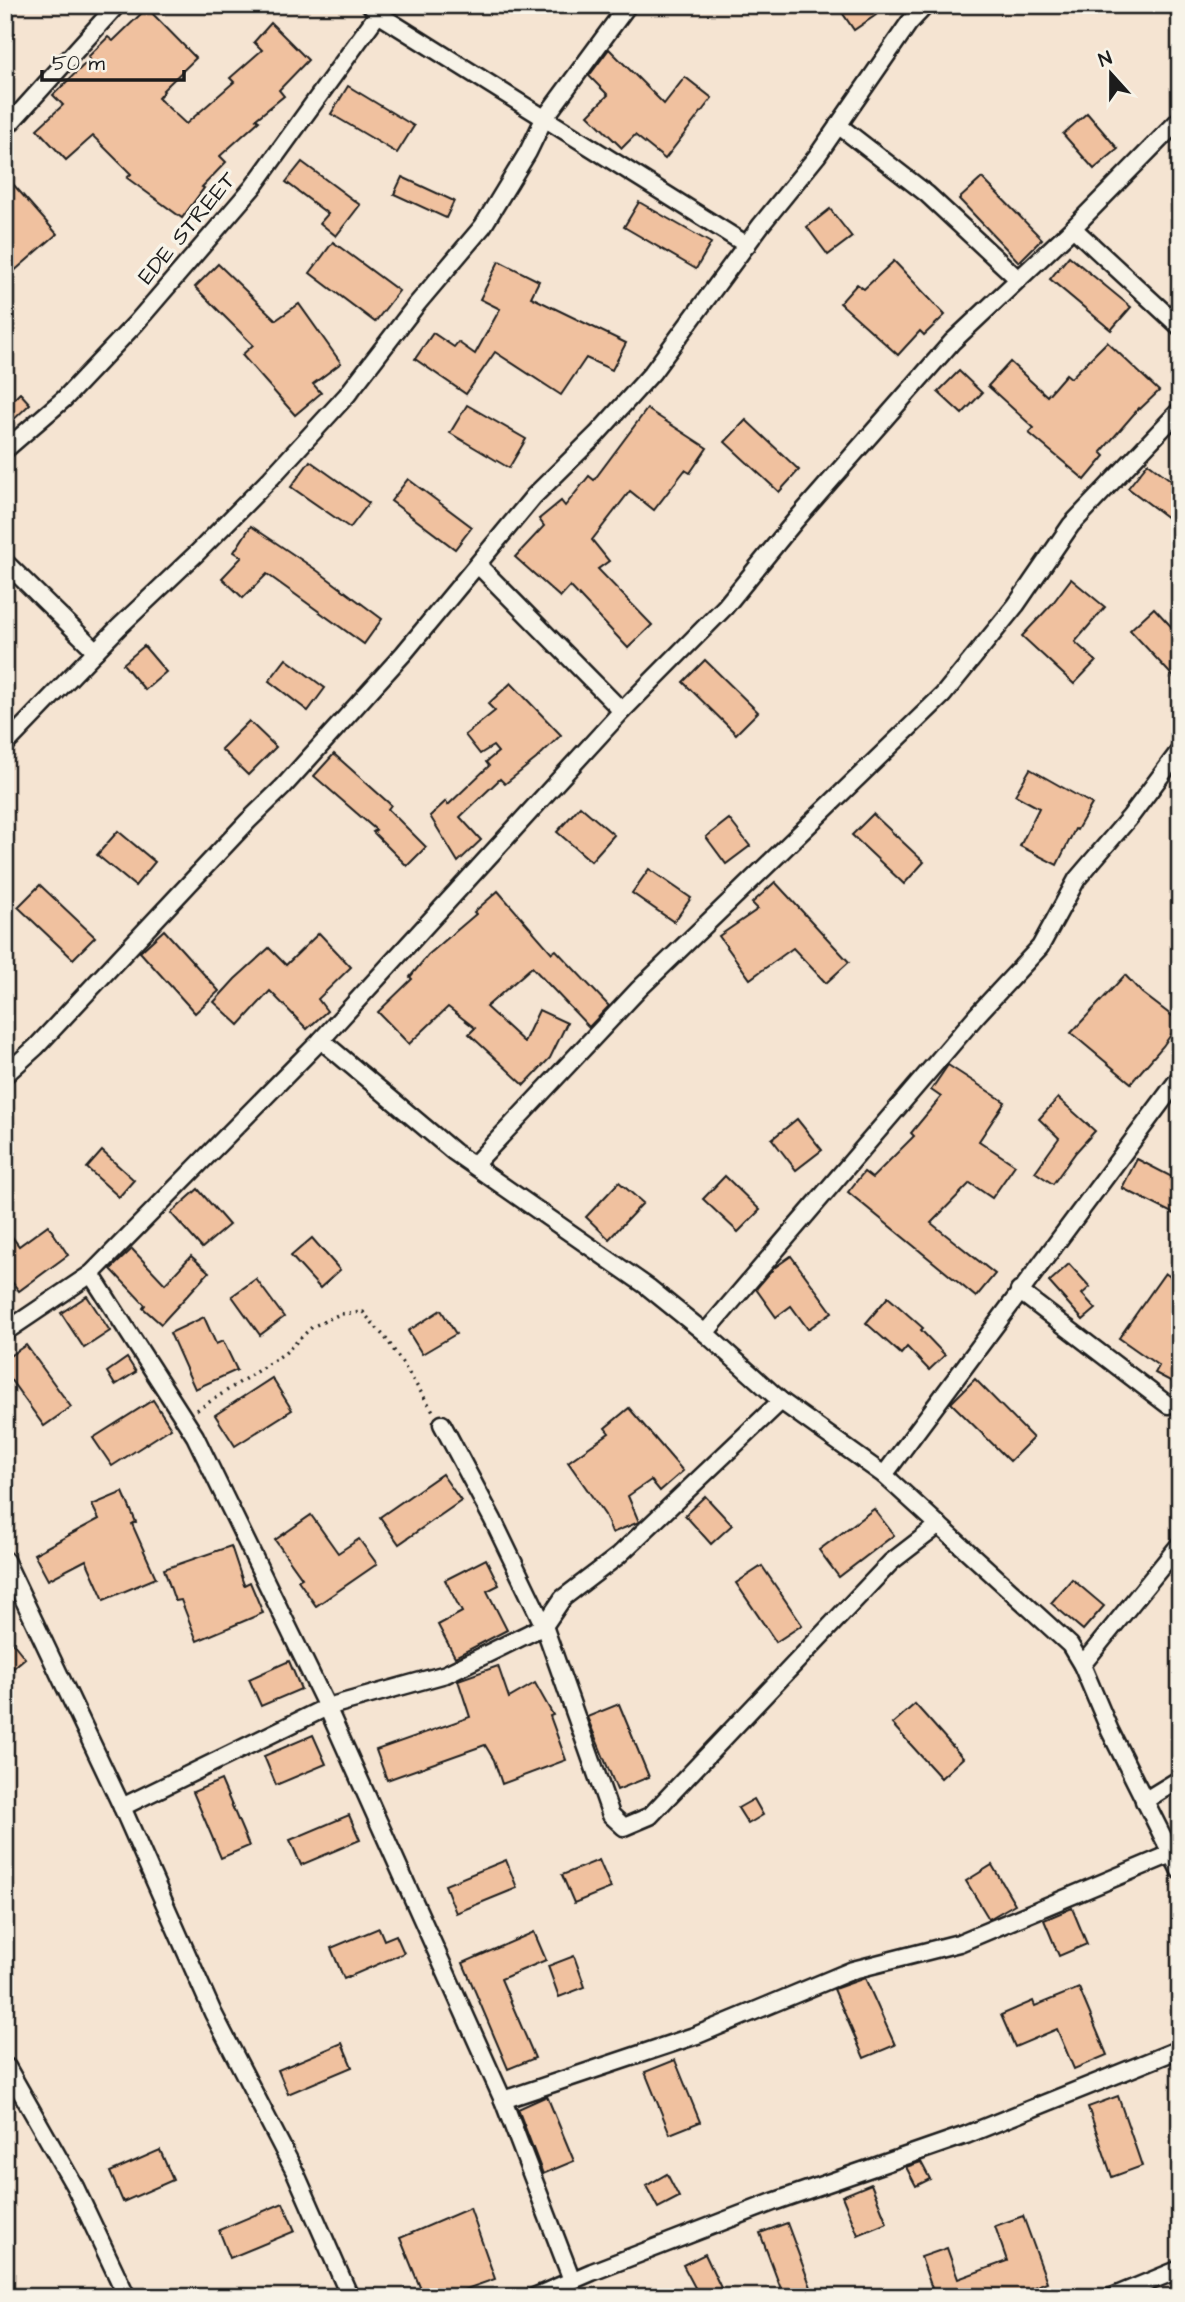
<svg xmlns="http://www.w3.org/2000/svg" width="1185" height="2302" viewBox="0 0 1185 2302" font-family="'Architects Daughter',sans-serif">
  <rect width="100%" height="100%" fill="#f5e4d2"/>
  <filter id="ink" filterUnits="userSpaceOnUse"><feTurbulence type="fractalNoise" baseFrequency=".0143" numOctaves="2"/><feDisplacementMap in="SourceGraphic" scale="14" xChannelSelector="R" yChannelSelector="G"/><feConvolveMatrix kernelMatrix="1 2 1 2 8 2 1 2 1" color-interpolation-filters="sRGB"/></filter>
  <g filter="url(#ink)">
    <g fill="#f0c19f" stroke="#1c1c1c" stroke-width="2">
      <path d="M837,5H869L876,15L854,30Z"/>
      <path d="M147,8L196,58L163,90L164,91L158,98L186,124L234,82L230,78L262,50L254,42L271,23L308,60L279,90L284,96L256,119L259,121L220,156L226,162L202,187L204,188L182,218L127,178L131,174L93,136L66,160L37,129L63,105L53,95L90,59L88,57L108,37L113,41Z"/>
      <path d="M609,49L664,104L685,77L712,98L665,159L635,135L622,148L588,115L608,95L589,76Z"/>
      <path d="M348,86L414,126L397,153L331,114Z"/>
      <path d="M1087,113L1118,149L1094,169L1063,134Z"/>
      <path d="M302,162L360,205L336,236L320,223L328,214L286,182Z"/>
      <path d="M5,175L57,234L5,279Z"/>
      <path d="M402,177L454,201L446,218L394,194Z"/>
      <path d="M982,178L1042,239L1019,262L959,199Z"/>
      <path d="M639,202L711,243L696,269L624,227Z"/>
      <path d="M830,209L852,237L828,255L807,227Z"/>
      <path d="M333,242L399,291L375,322L310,273Z"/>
      <path d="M1069,256L1131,307L1111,330L1050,279Z"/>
      <path d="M499,261L539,281L531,297L626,343L612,370L586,358L561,395L495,352L466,394L415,359L433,333L454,347L458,342L475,354L500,309L480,299Z"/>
      <path d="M894,261L945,315L924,335L920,331L898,355L840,303L857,284L864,289Z"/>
      <path d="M218,264L276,320L299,304L341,363L313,384L321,393L295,415L242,355L253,345L195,287Z"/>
      <path d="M1107,342L1159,391L1140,409L1139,408L1101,452L1105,456L1085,480L1029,433L1034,428L988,386L1010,362L1047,396L1066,374L1071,378Z"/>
      <path d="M959,371L982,393L962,414L938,392Z"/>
      <path d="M20,393L30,404L5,428V408Z"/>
      <path d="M467,405L526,439L509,468L450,433Z"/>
      <path d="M647,409L707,448L690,473L685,470L654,510L630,491L592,540L609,561L598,569L652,625L628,648L570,586L560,597L515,557L544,526L539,519L561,501L565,506L589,476L594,480Z"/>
      <path d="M746,420L799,470L779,492L725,442Z"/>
      <path d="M310,461L369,503L350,528L291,487Z"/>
      <path d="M1148,463L1180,487V527L1128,488Z"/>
      <path d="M408,479L472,527L455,549L391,501Z"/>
      <path d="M251,526L315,569L382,619L364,644L267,574L243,598L222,578L242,557L234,552Z"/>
      <path d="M1071,579L1105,607L1075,642L1096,661L1074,684L1022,636L1052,604Z"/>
      <path d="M1154,608L1180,636V684L1130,630Z"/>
      <path d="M144,646L166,672L145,690L123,664Z"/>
      <path d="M286,659L325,688L308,711L269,681Z"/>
      <path d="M705,660L758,712L736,734L683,682Z"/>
      <path d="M511,683L561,735L536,759L505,784L500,779L460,817L481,840L458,862L430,816L446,801L448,805L489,766L486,762L498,752L493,746L480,754L465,735L495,711L488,704Z"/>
      <path d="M249,721L276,747L248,775L221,749Z"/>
      <path d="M334,754L391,805L388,809L426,847L407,866L373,832L376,830L314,776Z"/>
      <path d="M1030,769L1092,804L1077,830L1075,829L1057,865L1020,846L1039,808L1015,795Z"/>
      <path d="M580,806L614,835L591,861L557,832Z"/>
      <path d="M873,814L924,862L904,884L852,835Z"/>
      <path d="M729,819L750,846L726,864L706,837Z"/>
      <path d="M118,831L155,862L135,886L97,855Z"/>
      <path d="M649,869L691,898L674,922L632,893Z"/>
      <path d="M775,882L849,962L826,983L793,948L750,979L719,936L758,909L752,903Z"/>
      <path d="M40,885L95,937L73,959L18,907Z"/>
      <path d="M498,891L552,953L556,950L609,1006L589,1027L532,967L486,1007L524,1042L539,1010L567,1023L550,1058L524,1085L469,1034L475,1028L448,1007L409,1044L378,1012L412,979L410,977L428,955L476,914L474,912Z"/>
      <path d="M164,930L219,991L195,1013L140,952Z"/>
      <path d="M319,933L351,967L318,999L327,1011L307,1029L270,991L239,1025L214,1002L235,979L269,948L286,965Z"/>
      <path d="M1125,975L1142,993L1180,1022L1163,1046L1131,1083L1071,1033Z"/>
      <path d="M948,1065L1005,1102L979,1141L1015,1165L992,1198L970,1183L931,1223L995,1274L976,1297L848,1192L864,1172L872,1178L914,1136L911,1133L941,1097L931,1090Z"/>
      <path d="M1058,1098L1095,1131L1076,1152L1053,1184L1035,1172L1059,1138L1039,1119Z"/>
      <path d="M797,1119L822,1150L796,1170L772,1139Z"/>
      <path d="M102,1151L134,1180L119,1197L87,1168Z"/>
      <path d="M1137,1159L1180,1181V1217L1122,1188Z"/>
      <path d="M725,1176L760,1210L738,1232L703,1199Z"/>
      <path d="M619,1182L643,1203L609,1239L586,1217Z"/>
      <path d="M198,1189L229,1225L202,1248L171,1213Z"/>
      <path d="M48,1225L68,1255L19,1291L5,1273V1227L19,1246Z"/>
      <path d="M312,1238L340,1270L320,1288L291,1256Z"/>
      <path d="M132,1249L165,1284L191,1256L209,1272L161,1324L143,1308L145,1305L111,1269Z"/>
      <path d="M791,1256L832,1312L808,1329L791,1306L776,1317L756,1289L774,1268Z"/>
      <path d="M1069,1264L1090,1287L1082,1294L1096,1309L1083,1320L1049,1282Z"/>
      <path d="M1165,1273L1180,1284V1386L1155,1373L1159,1366L1119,1338Z"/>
      <path d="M256,1279L284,1317L260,1335L232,1296Z"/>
      <path d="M87,1296L110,1331L84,1348L61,1313Z"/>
      <path d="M888,1297L923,1328L921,1330L945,1355L929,1370L907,1347L901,1354L866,1323Z"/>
      <path d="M441,1310L456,1334L422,1354L408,1331Z"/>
      <path d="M204,1317L216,1344L223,1341L237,1370L195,1389L170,1333Z"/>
      <path d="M26,1345L71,1407L44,1426L5,1372V1359Z"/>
      <path d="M127,1358L136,1372L115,1385L107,1372Z"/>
      <path d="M272,1378L292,1410L235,1446L215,1415Z"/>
      <path d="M975,1379L1033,1438L1010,1461L951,1403Z"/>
      <path d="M153,1400L171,1428L112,1466L93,1438Z"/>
      <path d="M629,1408L683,1471L660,1491L651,1480L628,1496L639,1522L612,1533L605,1515L568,1462L609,1433L605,1428Z"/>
      <path d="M442,1474L461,1501L399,1544L380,1517Z"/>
      <path d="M123,1492L136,1522L132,1524L156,1578L104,1600L86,1560L48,1580L34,1554L99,1519L92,1505Z"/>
      <path d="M705,1496L732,1525L711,1544L685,1515Z"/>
      <path d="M874,1509L894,1535L839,1577L819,1550Z"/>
      <path d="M311,1515L338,1553L359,1539L377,1564L316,1606L298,1580L302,1578L275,1540Z"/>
      <path d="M231,1546L244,1585L250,1582L263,1613L197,1641L181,1600L175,1601L164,1569Z"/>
      <path d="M486,1559L499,1585L487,1591L507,1630L455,1657L438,1625L462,1612L445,1580Z"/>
      <path d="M762,1566L802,1625L776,1642L736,1583Z"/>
      <path d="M1072,1579L1104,1606L1083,1630L1051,1603Z"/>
      <path d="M5,1633L25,1658L5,1675Z"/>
      <path d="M289,1661L301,1689L261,1706L249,1679Z"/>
      <path d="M498,1666L509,1698L535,1683L553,1715L550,1716L566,1760L502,1784L494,1760L485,1745L387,1780L376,1750L470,1717L458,1680Z"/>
      <path d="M619,1704L649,1777L617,1790L587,1717Z"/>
      <path d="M915,1704L963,1758L941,1778L892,1724Z"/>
      <path d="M313,1735L326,1764L276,1785L264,1756Z"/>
      <path d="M221,1780L249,1846L221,1858L193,1792Z"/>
      <path d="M754,1799L763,1815L748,1824L738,1808Z"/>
      <path d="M349,1815L360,1840L301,1865L290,1840Z"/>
      <path d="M506,1860L517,1888L456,1913L445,1885Z"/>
      <path d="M599,1860L611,1888L574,1903L562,1875Z"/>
      <path d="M992,1865L1015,1904L989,1919L966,1881Z"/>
      <path d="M1072,1908L1087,1944L1059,1956L1044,1920Z"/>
      <path d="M379,1928L384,1940L396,1935L404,1953L344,1979L331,1948Z"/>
      <path d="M534,1932L546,1960L501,1979L535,2058L508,2069L463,1963Z"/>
      <path d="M574,1956L585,1987L559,1997L548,1966Z"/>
      <path d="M865,1978L895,2045L864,2058L834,1989Z"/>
      <path d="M1079,1988L1107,2055L1074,2069L1057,2029L1015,2047L1001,2015L1033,2001L1035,2006Z"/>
      <path d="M342,2043L352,2067L288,2094L278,2070Z"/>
      <path d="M675,2060L700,2122L670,2134L645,2072Z"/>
      <path d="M547,2096L574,2161L543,2174L518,2109Z"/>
      <path d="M1118,2096L1142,2166L1112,2177L1088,2107Z"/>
      <path d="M160,2150L173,2180L123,2202L110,2172Z"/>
      <path d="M921,2162L930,2179L916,2186L906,2167Z"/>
      <path d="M667,2174L679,2197L658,2208L646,2186Z"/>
      <path d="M871,2184L887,2223L858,2235L842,2196Z"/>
      <path d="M283,2203L295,2231L230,2258L219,2230Z"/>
      <path d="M470,2208L495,2279L455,2293L456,2297H424L400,2238Z"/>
      <path d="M1023,2216L1047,2282L1008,2297H935L921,2257L947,2248L958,2279L1007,2261L995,2226Z"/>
      <path d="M787,2223L812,2290L794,2297H784L760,2233Z"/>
      <path d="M705,2254L721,2288L700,2297L683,2265Z"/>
    </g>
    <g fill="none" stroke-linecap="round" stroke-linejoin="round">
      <g stroke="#1c1c1c" stroke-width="21">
        <g id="minor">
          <path d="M370,5L378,14L747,245"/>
          <path d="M838,125L927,194L1018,279"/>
          <path d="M5,129L117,5"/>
          <path d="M1073,228L1180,327"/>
          <path d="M5,450L64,399L136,323L253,187L378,14"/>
          <path d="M5,562L96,651"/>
          <path d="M478,565L622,711"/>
          <path d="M5,745L118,628L198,552L271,478L347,395L417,304L483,226L528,152L544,119L628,5"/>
          <path d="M321,1040L454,1152L648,1287L705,1333L781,1401L884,1475L1070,1645L1082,1665L1110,1731L1180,1871"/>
          <path d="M5,1075L36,1047L248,821L283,787L404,653L534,496L597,434L652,373L761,225L817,156L909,23L926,5"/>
          <path d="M474,1165L639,989L943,695L1016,605L1071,525L1180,410"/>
          <path d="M91,1274L195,1436L327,1707L503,2100L572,2280"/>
          <path d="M1019,1291L1168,1405"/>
          <path d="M5,1332L91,1274L321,1040L622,711L725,607L795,521L952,342L1073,228L1180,119"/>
          <path d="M705,1333L977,1015L1040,947L1077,879L1130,817L1180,750"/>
          <path d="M442,1424L493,1520L544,1626L611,1815L624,1827L650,1816L891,1562L939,1525"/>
          <path d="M884,1475L1180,1077"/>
          <path d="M5,1560L122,1807L213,2013L296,2174L350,2297"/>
          <path d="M1082,1665L1180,1544"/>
          <path d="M1144,1801L1180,1779"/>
          <path d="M122,1807L327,1707L446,1674L544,1626L563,1598L618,1556L781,1401"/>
          <path d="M7,2067L75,2187L127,2297"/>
          <path d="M503,2100L697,2035L853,1970L959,1943L1171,1854"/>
          <path d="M534,2297L592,2272L773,2202L966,2135L1180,2049"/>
          <path d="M1112,2297L1180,2269"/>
        </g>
      </g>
      <path stroke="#1c1c1c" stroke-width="3.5" stroke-dasharray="2 5" stroke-linecap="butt" d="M197,1410L285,1353L312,1327L340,1314L363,1312L388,1341L433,1411"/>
      <use href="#minor" stroke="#f7f3e8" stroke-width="16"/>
    </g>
  </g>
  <g text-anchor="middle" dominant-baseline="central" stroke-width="7" stroke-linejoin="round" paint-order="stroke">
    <g font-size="23" fill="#1c1c1c" stroke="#f7f3e8">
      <text transform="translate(187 228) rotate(-50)">EDE STREET</text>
    </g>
  </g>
  <rect width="1185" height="2302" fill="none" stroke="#f7f3e8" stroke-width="28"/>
  <rect x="14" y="14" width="1157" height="2274" fill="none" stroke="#1c1c1c" stroke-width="2.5" filter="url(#ink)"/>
  <g transform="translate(1111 74) rotate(339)" stroke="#f7f3e8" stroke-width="5" paint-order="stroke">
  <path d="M0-5L12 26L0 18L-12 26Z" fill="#1c1c1c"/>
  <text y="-10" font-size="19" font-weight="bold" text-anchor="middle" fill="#1c1c1c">N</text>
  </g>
  <path d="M42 70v10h142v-10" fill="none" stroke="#1c1c1c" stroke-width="3.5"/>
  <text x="52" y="70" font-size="21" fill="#1c1c1c" stroke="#f7f3e8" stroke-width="5" paint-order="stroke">50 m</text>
</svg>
